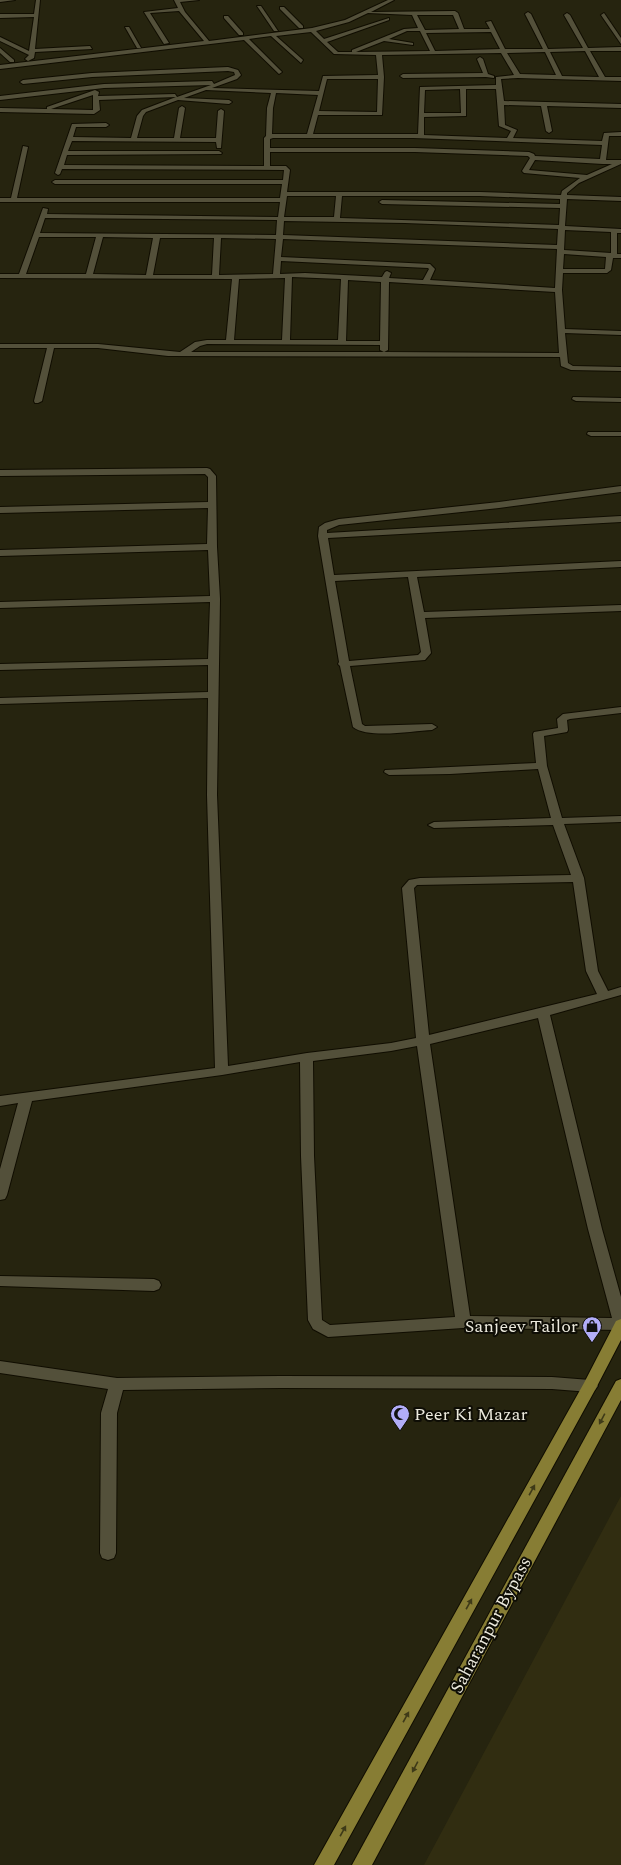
<svg xmlns="http://www.w3.org/2000/svg" width="621" height="1865" viewBox="0 0 621 1865" font-family="Spectral,serif">
  <rect width="100%" height="100%" fill="#26240f"/>
  <path fill="#312d11" d="M621,1496V1865H424Z"/>
  <g fill="none" stroke-linecap="round" stroke-linejoin="round">
    <g stroke="#100d00" stroke-width="2">
      <g id="minor">
        <path d="M0,0H15L0,2Z"/>
        <path d="M36,0H40L35,49L90,46L92,49L35,52L34,58L28,61L25,59L29,55L0,41V37L29,51L34,17L0,18V14H34Z"/>
        <path d="M174,0H199L180,2L185,12L209,41L312,28L345,20L388,0H394L371,12L455,11L458,13L464,29H490L486,22L491,21L505,49H543L525,14L528,12L531,14L548,49L583,48L564,15L567,13L570,15L588,48L621,47V51H590L605,77H621V81L518,78L501,79L504,101L621,104V108L547,106L552,131L549,133L546,131L541,106L504,105L505,125L517,130L513,138L602,141L604,133L621,132V136H609L606,160H621V164L579,183L567,193V195L621,197V201L567,199L565,226L621,229V233H617V254H621V258H613L611,270L607,273H563L562,290L565,329L621,331V335L565,333L568,363L573,366L621,367V371L571,370L561,366L560,357L168,356L98,348H54L42,401L38,403H35L34,401L47,348H0V344H98L180,352L195,342L207,340H226L232,279L0,278V274H19L43,208L48,209L47,214L278,217L280,202H0V198H11L23,146L28,147L17,198H280L282,184H55L52,182L55,180H283L284,170L62,169L60,174L58,175L55,173L72,124L106,123L109,125L106,127H76L73,137L131,138L137,116L142,110L176,97L99,100L100,110L94,114L0,112V108L47,109V107L95,90L99,92L98,96L175,94L177,97L211,85L104,88L0,100V96L104,84L212,81L214,84L235,75L234,72L228,71L92,77L23,84L20,82L23,80L92,73L228,67L238,70L241,75L237,79L212,88L319,91L323,76L378,75L376,55L334,54L311,32L276,36L303,60L301,63L271,36L249,39L282,72L279,74L244,40L0,69V65L204,41L179,11L150,13L169,43L164,44L144,12L178,8ZM368,13L412,15L418,28L404,29L352,50V52H338L327,42L389,20V18L324,39L316,31L349,22ZM417,15H453L459,29L425,30ZM407,31H420L430,51L356,52L384,41L413,45V43L389,39ZM491,32L500,49L435,51L426,33ZM585,51L599,77L562,76L550,52ZM545,52L556,75L520,74L507,53ZM501,53L514,75L496,77V85L420,87L418,134H313L318,115H382L384,77L382,55ZM327,79H378L377,112L319,111ZM460,89L461,113H424L425,90ZM466,89H496L499,126L511,131L507,138L424,135V117L466,116ZM206,90L271,93L267,108L266,136L264,138V166L64,165L67,155L221,154L222,153L219,151H68L72,141L216,142L217,148H221L224,111L221,109L218,111L216,138H180L185,108L182,106L179,108L174,138H137L143,116L146,112L178,100L229,104L232,102L229,100L184,98ZM276,93L318,95L307,134H272L273,108ZM93,95V110L51,109ZM273,138H413L602,145L600,159L535,156L534,154L529,152L415,148H270V139ZM270,152H415L528,156L530,158L522,171L524,173L580,178L562,191L561,195L480,192H287L290,170L286,166H270ZM535,160L603,164H612L587,175L529,170ZM287,196H336L334,217H284ZM342,196H480L560,199V204L382,200L379,202L382,204L560,208L559,225L340,218ZM45,218L277,220L276,235L40,233ZM284,221L405,223L558,229L557,245L283,235ZM565,230L611,232V253L564,250ZM39,237H96L86,274H26ZM103,237L153,238L146,275L93,274ZM160,238H214L212,275H153ZM221,238L276,239L273,274L219,275ZM283,239L557,249L555,288L430,280L435,269L430,264L281,257ZM564,254L606,257L605,269H563ZM281,261L428,268L429,269L423,280L389,278L391,273L387,271L385,272L382,277L305,273L280,274ZM292,277L341,279L338,340H290ZM285,278L282,340H234L239,279ZM348,280L381,282L380,341H346ZM389,282L555,292L559,353L384,352L388,350ZM207,344L380,345V350L384,352H191L200,346Z"/>
        <path d="M257,6H261L278,31H274Z"/>
        <path d="M280,7H284L303,26V28H299L280,9Z"/>
        <path d="M604,13L621,38V44L601,15Z"/>
        <path d="M224,16H228L243,33V35H239L224,18Z"/>
        <path d="M125,27H129L141,48H137Z"/>
        <path d="M0,48L14,60V62H10L0,53Z"/>
        <path d="M480,57L483,59L488,74L494,76V78L486,77L403,78L400,76L403,74L483,73L477,59Z"/>
        <path d="M573,397L621,398V402L576,401L572,399Z"/>
        <path d="M588,432H621V436H591L587,434Z"/>
        <path d="M207,468L210,469L216,476L217,547L220,599L217,795L228,1066L307,1053L391,1043L416,1038L402,888L409,880L420,878L571,875L553,825L434,828L428,825L434,822L551,818L538,769L450,774L389,775L384,772L385,770L536,763L533,734L534,732L558,728L557,719L563,714L621,707V713L570,719L567,720L568,730L567,732L544,736L547,766L562,818L621,816V822L564,824L584,878L598,971L608,991L621,987V995L550,1015L602,1229L621,1297V1330L463,1328L328,1337L313,1329L308,1320L301,1156L300,1062L222,1075L32,1101L7,1195L5,1199L0,1200V1169L18,1103L0,1106V1096L215,1068L207,795L208,698L0,704V698L208,692V665L0,670V664L208,659L210,602L0,608V602L210,596L208,550L0,556V550L207,544L208,508L0,513V507L208,502V477L205,474L0,476V470ZM573,882L586,971L597,994L429,1035L414,888L417,885ZM538,1018L588,1229L612,1318L470,1316L430,1044ZM417,1046L455,1317L330,1325L322,1320L314,1156L313,1061L391,1051Z"/>
        <path d="M621,486V492L499,508L339,525L327,530V533L621,516V522L328,538L334,575L621,561V567L417,577L424,612L621,605V611L425,618L431,653L425,660L350,666L362,724L365,726L432,724L437,727L432,730C413,731 368,739 353,727L340,666L338,664L339,662L318,536L319,527L325,523L339,519L499,502ZM408,577L421,652L418,655L349,661L335,581Z"/>
        <path d="M0,1276L154,1279L159,1281L161,1285L159,1289L154,1291L0,1286Z"/>
        <path d="M0,1361L117,1378L281,1376L552,1377L590,1380L595,1382L598,1386L595,1390L590,1392L552,1389L281,1388L123,1390L117,1413L116,1553L114,1558L108,1560L102,1558L100,1553L101,1413L108,1389L0,1373Z"/>
      </g>
    </g>
    <g stroke="#100d00" stroke-width="2">
      <g id="major">
        <path d="M621,1319V1340L595,1390L334,1865H314L584,1383L616,1321Z"/>
        <path d="M621,1379V1400L372,1865H352L616,1381Z"/>
      </g>
    </g>
    <use href="#minor" fill="#53503a" fill-rule="evenodd"/>
    <use href="#major" fill="#877d34" fill-rule="evenodd"/>
  </g>
  <defs><path id="oneway-solid" d="M-6-.8H1V-3.2L6.5 0L1 3.2V.8H-6Z"/></defs>
  <g fill="#3e3a18">
    <use href="#oneway-solid" transform="translate(602 1419) rotate(118)"/>
    <use href="#oneway-solid" transform="translate(532 1490) rotate(-61)"/>
    <use href="#oneway-solid" transform="translate(469 1604) rotate(-61)"/>
    <use href="#oneway-solid" transform="translate(406 1717) rotate(-61)"/>
    <use href="#oneway-solid" transform="translate(415 1767) rotate(118)"/>
    <use href="#oneway-solid" transform="translate(343 1831) rotate(-61)"/>
  </g>
  <defs>
    <g id="shop-pin" transform="scale(1)"><path d="M0 17L-7.5 6A9.5 9.5 0 1 1 7.5 6Z" fill="#b2adf9" stroke="#0e0d05"/><path d="M-5-2.5h2.3a2.7 3.5 0 0 1 5.4 0H5L5.5 6h-11ZM-1.5-2.5h3a1.5 2.3 0 0 0-3 0Z" fill="#111"/></g>
    <g id="mosque-pin" transform="scale(1)"><path d="M0 17L-7.5 6A9.5 9.5 0 1 1 7.5 6Z" fill="#b2adf9" stroke="#0e0d05"/><path d="M3.5-4.9A6 6 0 1 0 3.5 4.9A5 5 0 1 1 3.5-4.9Z" fill="#111"/></g>
  </defs>
  <g fill-rule="evenodd">
    <use href="#shop-pin" x="592" y="1326"/>
    <use href="#mosque-pin" x="400" y="1414"/>
  </g>
  <g text-anchor="middle" dominant-baseline="central" stroke-width="4" stroke-linejoin="round" paint-order="stroke">
    <g font-size="18" fill="#eceadd" stroke="#0e0d05" text-anchor="end">
      <text x="578" y="1326">Sanjeev Tailor</text>
      <text x="414" y="1414" text-anchor="start">Peer Ki Mazar</text>
    </g>
    <g font-size="18" fill="#eceadd" stroke="#0e0d05">
      <text transform="translate(491 1625) rotate(-62)">Saharanpur Bypass</text>
    </g>
  </g>
</svg>
